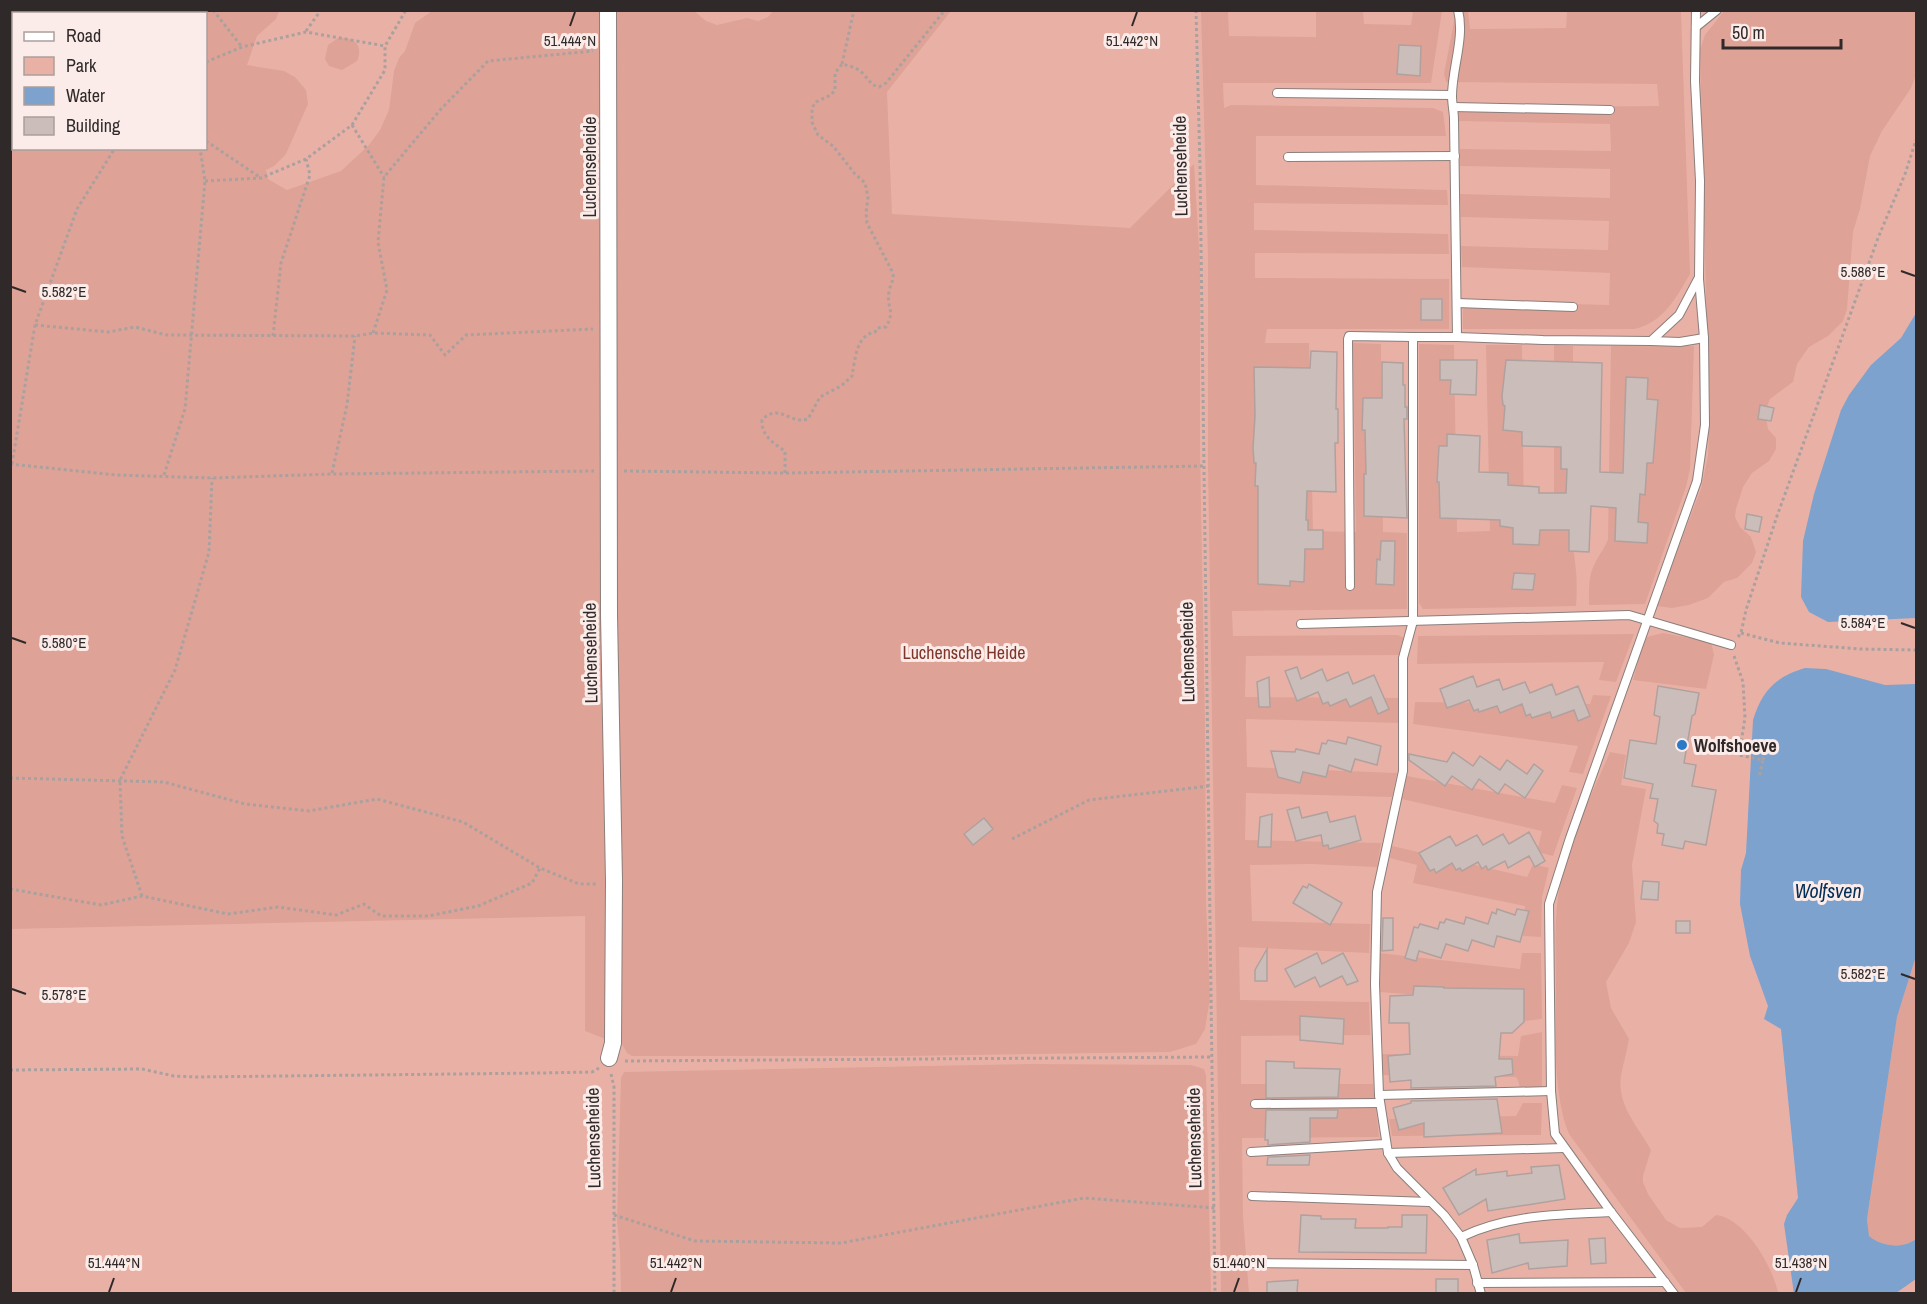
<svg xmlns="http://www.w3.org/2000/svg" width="1927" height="1304" viewBox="0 0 1927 1304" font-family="'Archivo Narrow',sans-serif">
  <rect width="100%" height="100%" fill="#eedfdc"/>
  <path fill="#e9b1a6" d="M38,11H1916V1293L11,1294V155L14,148H206V14Z"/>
  <g fill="#dfa296">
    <path d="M21,11H279L276,19L257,36L247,65L284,71L295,77L306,90L308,104L286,154L274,166L266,170L268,179L287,190L341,171L369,145L380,130L389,110L394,71L399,58L405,51L415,23L432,11H604L608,1040L585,1031V916L11,929L10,64L13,49L14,148H206V14L20,13Z"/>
    <path d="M611,11H694L706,21L717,25L747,18L758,21L768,17L773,11H951L887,92L892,214L1130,228L1194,164L1200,264V450L1205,720L1206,904L1210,998L1205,1029L1196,1044L1170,1052L907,1056H632L627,1053L618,1037Z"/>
    <path d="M1201,11H1228L1229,36L1316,37V11H1363L1364,24L1411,25L1413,11H1442L1431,83H1223L1224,108L1231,105L1433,108L1443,112L1446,136H1256V185L1447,190L1448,205L1254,203V230L1448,234L1449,254L1255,253V278L1449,279V329H1267L1265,343H1309L1313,531L1356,532L1353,343L1381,344L1383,532L1407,533V609L1232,611L1233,636L1398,635L1406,639L1405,655L1246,656L1245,697L1403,698L1402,723L1246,719L1247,767L1397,773L1392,797L1246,793L1245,840L1381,843L1377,867L1310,864L1250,865L1252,921L1370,924L1369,953L1239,947L1240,1000L1369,1002L1370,1035L1241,1036V1084H1373L1379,1137L1242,1138L1243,1216L1249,1294L1221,1293L1208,464V257Z"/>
    <path d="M1456,11H1468L1470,29L1566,28L1567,11H1681L1690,274C1676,298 1663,323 1634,329H1463V301L1609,305L1610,273L1462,267L1461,246L1608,250L1609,221L1461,217L1460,194L1610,198V169L1460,166V149L1611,151L1610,124L1458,121V108L1659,106L1657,84L1446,82L1444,74Z"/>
    <path d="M1724,11H1916V75L1911,88L1882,131L1870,156L1860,209L1853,232L1847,309L1843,321L1828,336L1809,347L1797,364L1793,382L1770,399L1765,412L1768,429L1776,438V449L1769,461L1752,473L1743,487L1736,509L1735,517L1740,527L1751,537L1756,552L1752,563L1737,578L1724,582L1708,598L1689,605L1672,608L1656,606L1701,489L1708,456L1710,395L1706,294L1700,50L1705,35Z"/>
    <path d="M338,38C353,37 364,44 357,61L342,70L329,66L325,59L328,45Z"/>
    <path d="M1419,344L1454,345L1457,532L1490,531L1486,345H1522L1524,530H1554V345L1573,346L1572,542C1576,564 1578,583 1576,606L1423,609L1419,603Z"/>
    <path d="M1611,346H1694L1690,469L1686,487L1645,604L1589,605C1589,590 1588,575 1596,561C1600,553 1605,548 1608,539Z"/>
    <path d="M1663,633L1711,642L1714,655L1706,689L1633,680L1642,646L1647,637Z"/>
    <path d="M1634,634L1616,682L1599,680L1604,662L1417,664L1418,636Z"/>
    <path d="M1593,695L1611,696L1583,774L1569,772L1578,746L1413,724L1415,702L1590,704Z"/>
    <path d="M1610,752L1626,755L1621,785L1646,789L1632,865L1636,922L1629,943L1606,982L1611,1008L1629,1039C1627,1052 1623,1064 1621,1076C1617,1106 1638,1126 1651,1150L1643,1176V1182L1648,1194L1666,1220L1680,1228L1702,1227L1716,1215C1745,1218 1773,1267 1778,1293H1686L1569,1134C1552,1092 1556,1030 1556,985C1556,948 1553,911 1562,876C1572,833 1593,792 1610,752Z"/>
    <path d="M1407,776L1555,803L1562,785L1577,788L1553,856L1537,852L1542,831L1402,799Z"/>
    <path d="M1392,846L1527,877L1533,864L1549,868L1542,897L1541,937L1523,936L1525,906L1413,883L1417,865L1390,858Z"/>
    <path d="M1379,953L1520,969L1522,953H1541L1542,1019L1523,1021L1515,1002L1379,992Z"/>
    <path d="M1916,956V1239C1903,1249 1882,1247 1869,1236L1867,1219L1897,1017Z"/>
    <path d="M1542,1032V1092L1521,1093L1518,1080L1516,1077L1383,1075L1381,1054L1518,1056L1521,1036Z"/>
    <path d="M1030,1064L1191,1065L1204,1069L1206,1075L1211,1293H621L620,1253L617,1220L621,1078L624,1072Z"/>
    <path d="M1523,1103H1542L1541,1135L1392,1136L1389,1119L1516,1116Z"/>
  </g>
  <g fill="#7da2cd">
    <path d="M1916,313V618L1828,622L1809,612L1801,597L1803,541L1814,494L1841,410L1849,395L1871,365L1901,338Z"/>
    <path d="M1805,668L1826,669L1885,685L1916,684V956L1897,1017L1867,1219L1869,1236C1882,1247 1903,1249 1916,1239V1279L1896,1293L1794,1294L1784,1224L1787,1215L1798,1198L1781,1029L1764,1019L1768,1006L1750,956L1740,904L1741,870L1746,853L1753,720C1762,691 1775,677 1805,668Z"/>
  </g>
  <g fill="#cbbdba" stroke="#b0a19f" stroke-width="1.5">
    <path d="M1399,45L1421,46L1420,76L1397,74Z"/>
    <rect x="1421" y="299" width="21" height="21"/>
    <path d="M1311,351L1337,352L1336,409H1338V443H1335L1336,492L1307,491L1306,520H1308V530H1323V549H1305L1304,582L1290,581V586L1258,584V486H1255L1256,463H1254L1253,448L1255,416L1254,367L1310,368Z"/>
    <path d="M1440,360H1477L1476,395L1450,394L1451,380H1440Z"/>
    <path d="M1506,360L1602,363L1600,472L1623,473L1626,377L1648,378L1647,399L1658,400L1653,463H1647L1645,495L1640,494L1638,522L1648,523L1647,543L1615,541L1616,508L1591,506L1589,552L1569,551V530H1540L1539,545L1513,544V528L1500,526V520L1440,518L1439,482H1437L1439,446H1447V434L1480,436L1479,472L1508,473V485L1539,487V493H1566L1567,469H1561V447L1522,446V432L1503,430L1505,406L1503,405L1502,396Z"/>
    <path d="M1382,362L1403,363V385H1405V407H1407V419H1404L1407,518L1364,516V474H1366L1365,430H1362L1363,398H1382Z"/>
    <path d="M1760,405L1774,408L1771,421L1758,419Z"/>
    <path d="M1747,514L1762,517L1759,532L1745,529Z"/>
    <path d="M1381,541H1395L1394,585L1376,584L1377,559L1380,560Z"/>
    <path d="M1514,573L1535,574L1533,590L1512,589Z"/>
    <path d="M1297,667L1301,679L1322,669L1327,681L1348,672L1353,684L1374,675L1389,709L1378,714L1371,697L1350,707L1346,699L1330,706L1328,702L1323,704L1318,692L1297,701L1285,671Z"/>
    <path d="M1473,676L1477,687L1499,679L1503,690L1525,682L1530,693L1552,684L1556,695L1578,686L1590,716L1578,721L1574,710L1552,718L1550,712L1532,718L1530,714L1526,716L1522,704L1500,713L1497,706L1479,712L1478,709L1474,711L1469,700L1447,708L1440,689Z"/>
    <path d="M1269,677L1270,707H1259L1257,682Z"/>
    <path d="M1658,686L1699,693L1695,714L1692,716L1684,763L1696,765L1692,786L1716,790L1706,845L1685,841L1683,849L1662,845L1664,834L1657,833L1658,824L1654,821L1658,799L1650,798L1653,784L1624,778L1630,740L1656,744L1660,717L1654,715Z"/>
    <path d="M1348,737L1381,746L1377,765L1355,759L1351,772L1329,765L1326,777L1303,772L1300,783L1278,777L1271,751L1295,752L1296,749L1319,754L1322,743L1326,744L1328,740L1346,744Z"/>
    <path d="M1453,752L1473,766L1480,756L1500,770L1507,760L1527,774L1534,764L1543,771L1525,798L1505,784L1498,794L1479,779L1472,790L1452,776L1445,786L1409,760V754L1447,762Z"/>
    <path d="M1299,807L1302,818L1327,812L1330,822L1355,816L1361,840L1329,849L1328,845L1323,846L1321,835L1296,841L1287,810Z"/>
    <path d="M1272,814L1271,847H1258L1260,817Z"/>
    <path d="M984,818L993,829L973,845L964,834Z"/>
    <path d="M1529,832L1545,861L1535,867L1529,856L1508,868L1505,861L1488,870L1486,866L1482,869L1478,862L1462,871L1460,868L1456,870L1452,863L1436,873L1434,869L1430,871L1419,853L1450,836L1456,846L1477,835L1483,845L1503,834L1509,844Z"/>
    <path d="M1643,881L1659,882L1658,900L1641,899Z"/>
    <path d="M1309,884L1342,903L1330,925L1293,903L1303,886L1307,888Z"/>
    <path d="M1497,909L1515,915L1517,909L1529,911L1520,942L1497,936L1494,947L1472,940L1468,951L1446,944L1441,958L1419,951L1416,961L1405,958L1414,927L1418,928L1420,924L1438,929L1440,922L1444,923L1446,919L1464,924L1466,917L1488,924L1492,912L1496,914Z"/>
    <path d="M1383,918H1393V950L1382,951Z"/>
    <rect x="1676" y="921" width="14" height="12"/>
    <path d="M1267,949V981H1255V970Z"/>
    <path d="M1317,953L1322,964L1343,953L1358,981L1347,985L1342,976L1320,987L1315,977L1295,987L1285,969Z"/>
    <path d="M1414,986L1444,987V988L1524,989V1022L1512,1033H1501L1499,1059H1512L1513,1074L1495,1077L1496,1086L1411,1088V1080L1390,1082L1388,1056L1410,1054L1409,1023H1389L1390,996L1413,995Z"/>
    <path d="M1300,1016L1344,1019L1343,1044L1300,1040Z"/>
    <path d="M1266,1061L1294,1062V1068L1340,1069L1338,1097L1266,1098Z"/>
    <path d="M1497,1099L1502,1133L1424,1137V1123L1399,1130L1393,1108L1411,1103V1101Z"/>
    <path d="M1266,1110H1338L1337,1118H1310V1142L1268,1145V1140H1265Z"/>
    <path d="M1310,1155L1309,1165H1267L1268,1157Z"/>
    <path d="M1559,1165L1565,1199L1488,1211L1486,1199L1459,1215L1443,1188L1476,1169V1175L1507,1171V1176L1532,1173L1531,1167Z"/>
    <path d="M1301,1215L1321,1216V1219H1356L1355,1228H1388V1227H1402V1215H1427L1426,1253L1299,1252Z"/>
    <path d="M1519,1234L1520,1243L1568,1240L1567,1266L1529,1269L1528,1263L1492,1273L1487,1240Z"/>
    <path d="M1605,1238L1606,1263L1591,1264L1589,1239Z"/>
    <rect x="1436" y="1279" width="22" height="14"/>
    <path d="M1298,1280L1297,1293H1267V1282Z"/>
  </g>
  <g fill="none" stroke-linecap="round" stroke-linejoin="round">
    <g stroke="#8b7e7b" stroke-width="10">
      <g id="lane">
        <path d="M1458,10C1465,38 1452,68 1452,96C1452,104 1454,112 1454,120L1457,337H1413V621L1403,658V771L1377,892L1375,984L1379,1095L1388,1153L1397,1168L1444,1215L1461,1237L1473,1265L1481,1294"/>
        <path d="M1696,27L1717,10"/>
        <path d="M1277,93L1452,95"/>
        <path d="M1453,107L1610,110"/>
        <path d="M1288,157L1455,156"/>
        <path d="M1457,303L1573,307"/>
        <path d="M1457,337L1543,340L1651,341L1679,315L1698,279"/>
        <path d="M1651,341L1680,342L1704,338"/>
        <path d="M1350,586L1348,339L1349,336L1413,337"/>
        <path d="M1301,624L1629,615L1731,645"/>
        <path d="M1379,1095L1551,1091"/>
        <path d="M1255,1104L1380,1103"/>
        <path d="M1251,1152L1385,1144"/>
        <path d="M1388,1153L1564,1148"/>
        <path d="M1252,1196L1429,1202"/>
        <path d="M1461,1237C1509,1214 1559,1215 1611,1212"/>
        <path d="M1254,1263L1473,1265"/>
        <path d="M1477,1283L1665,1282"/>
        <path d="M1674,1294L1611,1212L1555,1134L1551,1091L1549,904L1570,838L1697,481L1705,425L1704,338L1699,279L1700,181L1695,81L1696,10"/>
      </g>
    </g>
    <g stroke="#8b7e7b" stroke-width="18">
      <path id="street" d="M608,10L609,615L614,881L613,1043L609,1058"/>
    </g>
    <g stroke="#aba09e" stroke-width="3" stroke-dasharray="3 3" stroke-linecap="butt">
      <path d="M138,10L139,14"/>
      <path d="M213,10L242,47"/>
      <path d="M1196,10L1200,167L1215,1294"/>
      <path d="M23,14L24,10"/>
      <path d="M306,31L321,10"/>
      <path d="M206,62L242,47L306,32L385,46"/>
      <path d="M842,64L854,10"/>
      <path d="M10,78L14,63"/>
      <path d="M352,125L384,177"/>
      <path d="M206,141L261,178"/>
      <path d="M205,181L261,178L306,159L352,125L385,70V46L406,10"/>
      <path d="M35,325L108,332L135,327L166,335L355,336L373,333L430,335L445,355L466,335L593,329"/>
      <path d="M373,333L387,290L378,242L384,177L441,109L488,61L593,51"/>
      <path d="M273,336L281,263L310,175L306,159"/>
      <path d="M10,464L116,475L212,478L332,474L594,471"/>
      <path d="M12,464L35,325L77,209L115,148"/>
      <path d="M624,471L785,473L1204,466"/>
      <path d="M332,473L347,405L355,336"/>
      <path d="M785,473V451C773,443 761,435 762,420C779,402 790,425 808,419L820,397L841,386L852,376C855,360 856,335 875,332L877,328L886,327C896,309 886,308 889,292C890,285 894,281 893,273L867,223L866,213L868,197L865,183L855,174L833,146L818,135L812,122V108L816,102L831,95L835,90V73L842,64C850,66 859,68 864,75C870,81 871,85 879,87L886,83L945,10"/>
      <path d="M164,475L185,409L205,181L200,148"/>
      <path d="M1741,633L1780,643L1861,649L1916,650"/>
      <path d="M1738,637L1741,633L1746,610L1777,516L1878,238L1905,174L1916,140"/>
      <path d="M1734,656L1743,682L1745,718L1739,755L1763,760L1759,777"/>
      <path d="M1763,760L1767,741"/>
      <path d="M10,778L164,782L245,804L309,811L377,799L463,822L540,868L579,884H598"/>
      <path d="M1012,839L1089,800L1209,786"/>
      <path d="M10,889L101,905L142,896L228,914L278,907L336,915L364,904L381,916H428L478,906L532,883L540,868"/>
      <path d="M142,896L122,836L120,780L175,670L209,552L212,478"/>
      <path d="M625,1061L1212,1057"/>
      <path d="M10,1070L142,1069L174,1076L196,1077L541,1073L592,1072L599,1068"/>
      <path d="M611,1074L614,1087V1294"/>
      <path d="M614,1215L695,1241L841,1243L1084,1198L1215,1208"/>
    </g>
    <use href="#lane" stroke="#fff" stroke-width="8"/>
    <use href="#street" stroke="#fff" stroke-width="16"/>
  </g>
  <path fill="none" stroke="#2f2a29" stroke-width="2" d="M570,26L575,12M1132,26L1137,12M1901,271L1915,276M12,287L26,292M1901,623L1915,628M12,638L26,643M1901,974L1915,979M12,989L26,994M109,1292L114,1278M671,1292L676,1278M1234,1292L1239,1278M1796,1292L1801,1278"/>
  <circle fill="#2a7ac9" stroke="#fcece9" stroke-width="2" cx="1682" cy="745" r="6"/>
  <g text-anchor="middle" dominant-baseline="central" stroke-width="6" stroke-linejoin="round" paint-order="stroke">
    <g font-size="18" fill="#2f2a29" stroke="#fcece9">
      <text transform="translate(1180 166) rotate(-91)">Luchenseheide</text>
      <text transform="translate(589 167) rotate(-90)">Luchenseheide</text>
      <text transform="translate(1187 652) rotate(-91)">Luchenseheide</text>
      <text transform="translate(590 653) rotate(-91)">Luchenseheide</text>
      <text transform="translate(593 1138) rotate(-91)">Luchenseheide</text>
      <text transform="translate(1194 1138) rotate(-91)">Luchenseheide</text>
    </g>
    <g font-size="18" fill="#7f362a" stroke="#fcece9">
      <text x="964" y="652">Luchensche Heide</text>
    </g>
    <g font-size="18" font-weight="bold" fill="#2f2a29" stroke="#fcece9" text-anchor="start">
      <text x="1694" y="745">Wolfshoeve</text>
    </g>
    <g font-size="20" font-style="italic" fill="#042e56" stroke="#fcece9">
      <text x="1828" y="890">Wolfsven</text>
    </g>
  </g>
  <g font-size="15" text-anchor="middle" fill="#2f2a29" stroke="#fcece9" stroke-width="6" stroke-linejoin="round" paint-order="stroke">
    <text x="570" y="46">51.444°N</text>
    <text x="1132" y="46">51.442°N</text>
    <text x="1863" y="277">5.586°E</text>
    <text x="64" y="297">5.582°E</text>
    <text x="1863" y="628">5.584°E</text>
    <text x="64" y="648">5.580°E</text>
    <text x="1863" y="979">5.582°E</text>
    <text x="64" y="1000">5.578°E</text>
    <text x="114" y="1268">51.444°N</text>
    <text x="676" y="1268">51.442°N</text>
    <text x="1239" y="1268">51.440°N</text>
    <text x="1801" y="1268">51.438°N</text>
  </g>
  <rect width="1927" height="1304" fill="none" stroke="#2f2a29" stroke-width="24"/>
  <rect x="12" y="12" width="195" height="138" fill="#fcece9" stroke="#aa9e9c" stroke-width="1.5"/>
  <rect x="24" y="32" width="30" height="9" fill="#ffffff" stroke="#aa9e9c" stroke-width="1.5"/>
  <text x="66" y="42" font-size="18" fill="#2f2a29">Road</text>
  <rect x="24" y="57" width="30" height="18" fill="#e9b1a6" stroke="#aa9e9c" stroke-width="1.5"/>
  <text x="66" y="72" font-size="18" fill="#2f2a29">Park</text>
  <rect x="24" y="87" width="30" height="18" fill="#7da2cd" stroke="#aa9e9c" stroke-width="1.5"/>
  <text x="66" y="102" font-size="18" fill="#2f2a29">Water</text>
  <rect x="24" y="117" width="30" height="18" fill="#cbbdba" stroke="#aa9e9c" stroke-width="1.5"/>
  <text x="66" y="132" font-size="18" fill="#2f2a29">Building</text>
  <path d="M1723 39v9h118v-9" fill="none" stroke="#2f2a29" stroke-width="3"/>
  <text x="1732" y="39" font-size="18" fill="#2f2a29" stroke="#fcece9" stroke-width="4.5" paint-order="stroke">50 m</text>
</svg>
